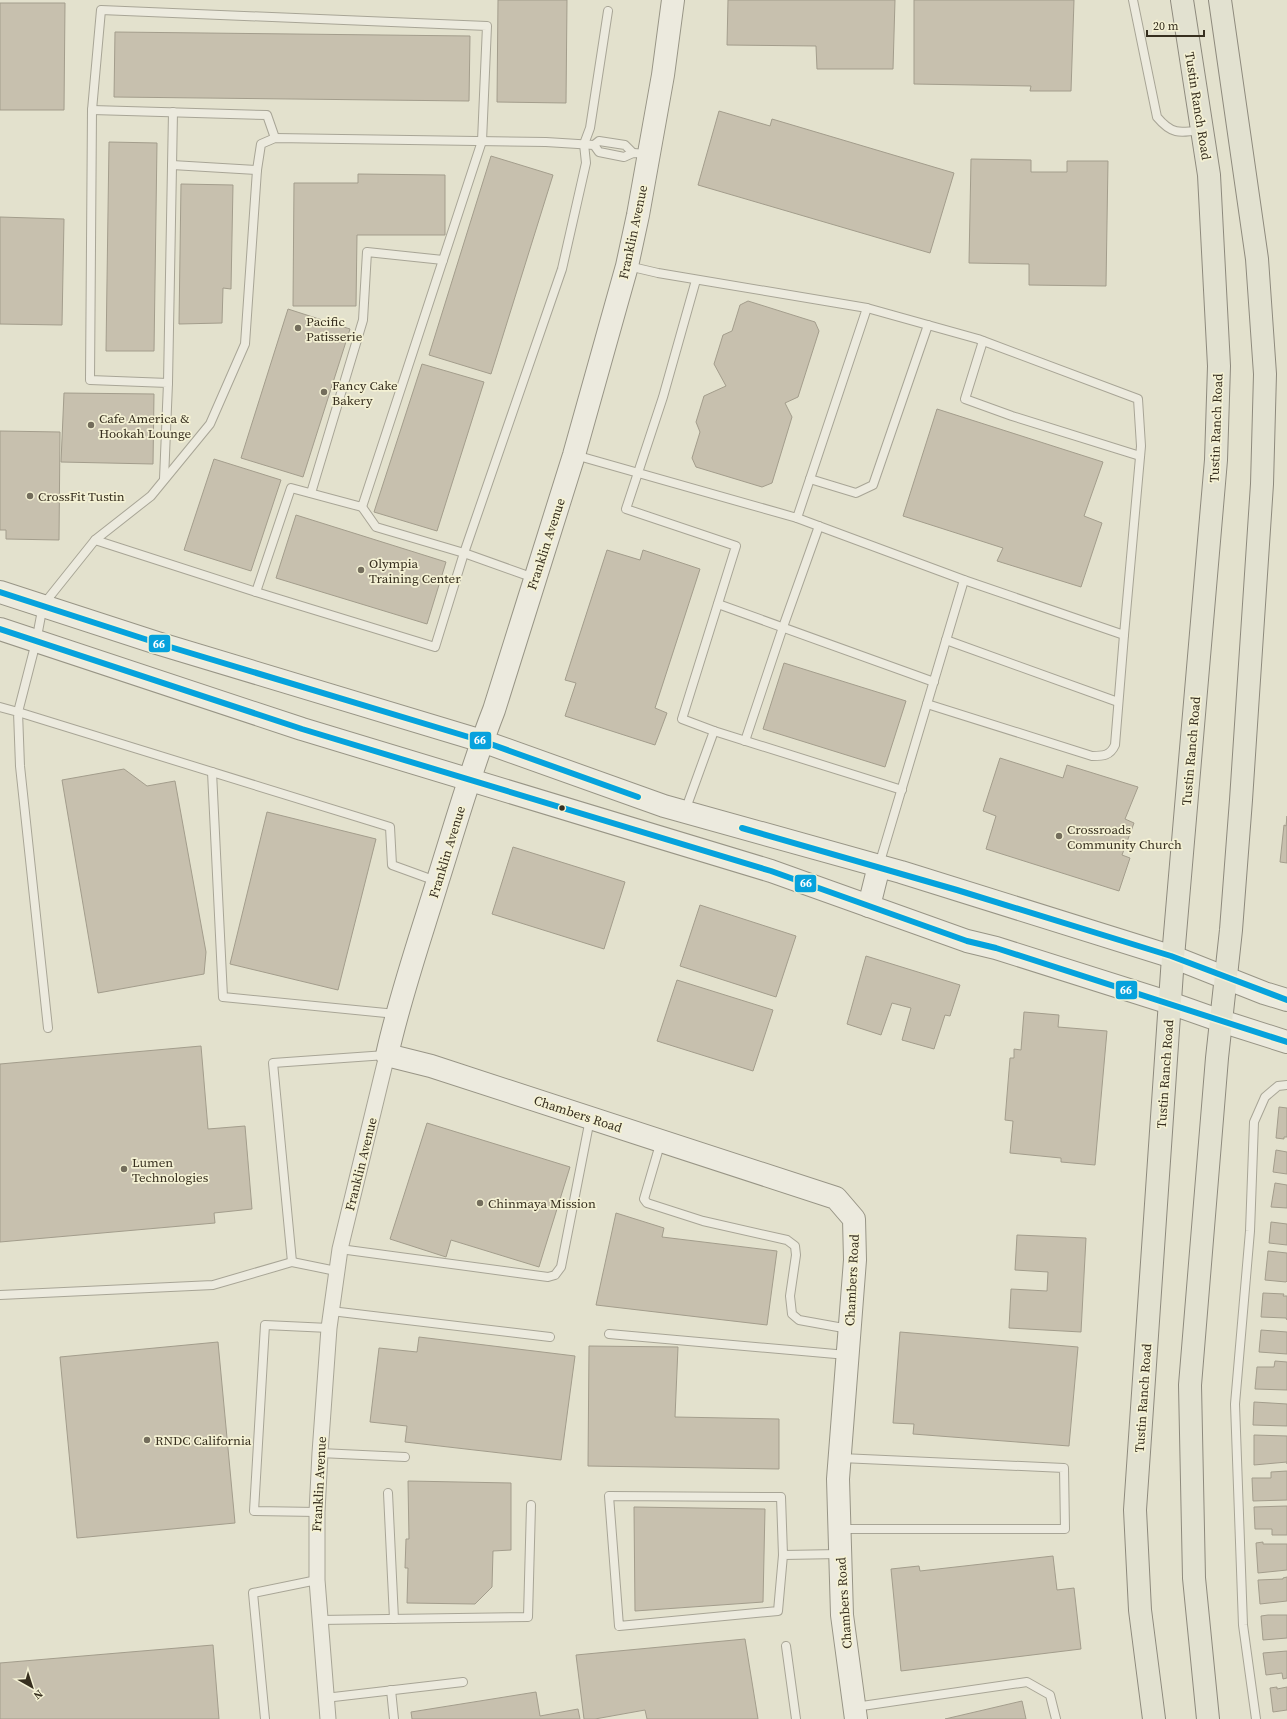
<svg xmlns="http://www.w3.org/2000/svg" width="1287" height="1719" viewBox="0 0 1287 1719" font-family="'Source Serif 4',serif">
  <rect width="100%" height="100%" fill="#e3e1cd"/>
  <g fill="#c7c0ae" stroke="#a39d8c">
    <path d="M498,0H567L566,103L497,102Z"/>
    <path d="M728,0H895L893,69H817L816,46L727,45Z"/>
    <path d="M914,0H1074L1071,91H1030L1031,86L914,84Z"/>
    <path d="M0,3H65L64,110H0Z"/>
    <path d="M115,32L470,36L469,101L114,97Z"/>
    <path d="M719,111L770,126L772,119L954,173L930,253L698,185Z"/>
    <path d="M109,142L157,143L154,351H106Z"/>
    <path d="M491,156L553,175L491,374L429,355Z"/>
    <path d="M971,159L1031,160V172H1067V161H1108L1106,286L1029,285V264L969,263Z"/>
    <path d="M358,174L445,175V235H357L356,306H293L294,183H358Z"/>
    <path d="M181,184L233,185L231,289L223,288L222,323L179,324Z"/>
    <path d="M0,217L64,219L62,325L0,324Z"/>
    <path d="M748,301L815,322L819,331L798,397L785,403L792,417L772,483L762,487L696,467L692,458L700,432L696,422L704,396L726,386L714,364L723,335L732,331L740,305Z"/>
    <path d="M288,309L350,329L303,477L241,458Z"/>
    <path d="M422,364L484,382L437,531L374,512Z"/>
    <path d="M64,393L154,394L153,464L61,462Z"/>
    <path d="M937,409L1103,462L1084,516L1102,523L1081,587L997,561L1003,548L903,516Z"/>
    <path d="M0,431L60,432L59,540L6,539V530H0Z"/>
    <path d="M214,459L281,480L251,571L184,550Z"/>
    <path d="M296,515L446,562L427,624L276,578Z"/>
    <path d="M607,550L640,560L643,550L700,569L655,708L667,713L655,745L565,716L576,683L565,680Z"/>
    <path d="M784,663L906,701L885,767L763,729Z"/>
    <path d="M1000,758L1063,778L1067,765L1138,787L1125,819L1134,823L1122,855L1130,858L1119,891L986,849L996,816L983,811Z"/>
    <path d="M124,769L147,786L175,781L206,952L204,974L98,993L62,780Z"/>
    <path d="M267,812L376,839L338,990L230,964Z"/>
    <path d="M1287,816V863L1280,862L1284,825L1286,826Z"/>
    <path d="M513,847L625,882L604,949L492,914Z"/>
    <path d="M700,905L796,936L776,997L680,966Z"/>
    <path d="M866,956L960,985L950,1016L945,1015L934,1049L902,1040L911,1008L892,1003L881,1035L847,1024Z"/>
    <path d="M677,980L773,1010L753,1071L657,1041Z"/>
    <path d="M1024,1012L1059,1015L1058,1027L1107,1031L1095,1165L1061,1162V1158L1010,1153L1013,1121L1005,1120L1010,1058H1014V1049L1021,1050Z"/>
    <path d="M201,1046L208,1129L245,1126L252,1209L214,1213L215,1223L0,1242V1064Z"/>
    <path d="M1279,1107L1287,1108V1137H1284V1139L1276,1138Z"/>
    <path d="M427,1123L570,1167L539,1267L451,1240L446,1257L390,1239Z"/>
    <path d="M1276,1150L1287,1152V1174L1273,1172Z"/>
    <path d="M1275,1183L1287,1185V1208L1271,1207Z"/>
    <path d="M616,1213L664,1228L662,1237L777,1251L767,1325L596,1305Z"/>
    <path d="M1271,1222L1287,1224V1245L1269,1243Z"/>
    <path d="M1017,1235L1086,1238L1081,1332L1009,1328L1011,1289L1047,1291L1048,1272L1015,1270Z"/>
    <path d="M1268,1251L1287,1253V1281L1286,1282L1265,1280Z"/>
    <path d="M1263,1293L1284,1294L1283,1296H1287V1320L1286,1318L1261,1317Z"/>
    <path d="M1261,1330L1287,1332V1354L1259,1352Z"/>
    <path d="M900,1332L1078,1347L1069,1446L913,1434L914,1424L893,1423Z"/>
    <path d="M419,1337L575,1356L561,1460L405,1442L407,1426L370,1422L379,1348L417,1352Z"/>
    <path d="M218,1342L235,1523L77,1538L60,1357Z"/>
    <path d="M589,1346L678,1347L675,1417L779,1419V1469L588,1466Z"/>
    <path d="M1275,1361L1287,1362V1390L1255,1389L1257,1367H1274Z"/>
    <path d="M1254,1402L1287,1404V1426L1253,1425Z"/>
    <path d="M1254,1435L1287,1436V1464V1462L1254,1465Z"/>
    <path d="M1287,1471V1500L1253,1501L1252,1478H1271V1472Z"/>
    <path d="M408,1481L511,1483V1550L493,1551L492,1587L475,1604L407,1603L408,1568H405L406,1539H409Z"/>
    <path d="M1287,1506V1535H1272V1529H1255L1254,1507Z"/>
    <path d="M634,1507L765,1509L763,1602L635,1611Z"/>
    <path d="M1263,1542V1544H1287V1570L1258,1573L1256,1543Z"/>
    <path d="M1053,1556L1057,1590L1074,1588L1081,1649L901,1671L891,1569L919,1566L920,1571Z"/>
    <path d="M1287,1577V1601L1260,1604L1258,1580L1283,1579V1578Z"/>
    <path d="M1268,1615H1287V1638L1263,1640L1261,1616Z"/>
    <path d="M745,1639L758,1719H647L645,1710L595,1719H584L576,1655Z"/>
    <path d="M213,1645L219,1719H0V1663Z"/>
    <path d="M1287,1651V1678L1283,1679L1282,1673L1266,1675L1263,1653Z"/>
    <path d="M1277,1687V1689L1287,1687V1710L1273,1712L1270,1688Z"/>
    <path d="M536,1692L540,1716L578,1709L580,1719H412L411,1712Z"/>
    <path d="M1022,1701L1026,1719H945Z"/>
  </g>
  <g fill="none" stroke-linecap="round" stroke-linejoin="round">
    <g stroke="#a8a596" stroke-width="10">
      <g id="lane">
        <path d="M1133,0L1157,117C1172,135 1180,133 1201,130"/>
        <path d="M92,110L267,115L275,138"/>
        <path d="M594,145L599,141L625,145L633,153"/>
        <path d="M172,165L257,170"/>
        <path d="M983,341L965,399L1012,416L1140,456"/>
        <path d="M168,383L173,112"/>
        <path d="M575,455L797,518L867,308L658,273L628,266"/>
        <path d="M164,479L168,383L90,380L92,110L101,10L487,26L482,141L362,507L291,488L256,592"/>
        <path d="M810,479L856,493L873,485L928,325"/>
        <path d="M311,493L363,320L367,252L443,260"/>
        <path d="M362,507L376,527L464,553L534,578"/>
        <path d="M797,518L964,580L1124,635L1141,446L1138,399L978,339L867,308"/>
        <path d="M95,540L256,592L435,647L464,553L562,269L586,163L584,144L590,128L608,11"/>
        <path d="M718,604L934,682"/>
        <path d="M946,640L1118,702"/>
        <path d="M927,704L1092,756C1103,756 1110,756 1115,745L1124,635"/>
        <path d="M0,707L18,712L20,766L48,1028"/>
        <path d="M714,731L902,790"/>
        <path d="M745,741L783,627L819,526"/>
        <path d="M212,772L223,997L396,1014"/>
        <path d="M685,811L714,731L682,719L736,546L626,509L663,397L696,280"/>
        <path d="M879,865L964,580"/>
        <path d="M436,881L392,865L390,827L18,712L36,642L43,605L95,540L151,496L210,424L245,344L257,170L261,144L275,138L546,142L594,145L599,152L624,157L633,153L648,154"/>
        <path d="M661,1141L644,1199L647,1203L703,1221L787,1240L795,1246L796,1255L790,1296L792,1314L799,1320L849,1329"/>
        <path d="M340,1249L548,1277L555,1275L561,1267L590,1119"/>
        <path d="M292,1262L273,1063L386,1055"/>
        <path d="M0,1295L213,1285L292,1262L336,1271"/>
        <path d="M331,1311L550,1337"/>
        <path d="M609,1334L847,1355"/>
        <path d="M320,1453L405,1457"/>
        <path d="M388,1493L394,1619"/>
        <path d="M317,1512L254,1511L265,1325L329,1328"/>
        <path d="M840,1529H1065L1064,1468L841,1458"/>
        <path d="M783,1555L778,1611L619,1626L609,1496L781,1497L783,1555L840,1554"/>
        <path d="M319,1620L528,1617L531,1505"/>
        <path d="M786,1646L796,1719"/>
        <path d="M391,1690L394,1719"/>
        <path d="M325,1698L463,1682"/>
        <path d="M855,1707L1027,1682L1050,1695L1056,1719"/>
        <path d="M265,1719L253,1593L317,1580"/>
        <path d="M1256,1719L1243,1625L1235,1404L1250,1231L1254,1122L1265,1097L1278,1086L1287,1085"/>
      </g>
    </g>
    <g stroke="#a8a596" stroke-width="17">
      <path id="street" d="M328,1719L317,1580V1512L320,1453L329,1328L340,1249L387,1055"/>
    </g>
    <g stroke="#989586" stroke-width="24">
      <g id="secondary">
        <path d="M673,0L663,75L638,215L627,266L574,455L494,710C472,766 456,823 438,880C420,939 400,996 387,1055L431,1066L836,1198L854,1219L855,1260L838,1479L842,1615L856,1719"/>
        <path d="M0,592L157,643L482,741L664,806L901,872L1173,957L1264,993L1287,1000"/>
        <path d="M0,629L302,729L771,871L967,941L996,948L1170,1003L1221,1021L1287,1042"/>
        <path d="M869,906L879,866"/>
      </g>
    </g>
    <g stroke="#8e8a7d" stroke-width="24">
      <g id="primary">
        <path d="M1154,1719L1140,1610L1135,1510L1173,957L1216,460L1219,366L1209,175L1182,0"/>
        <path d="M1208,1719L1194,1578L1190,1385L1217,1058L1231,930L1241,800L1262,484L1265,374L1257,259L1220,0"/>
      </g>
    </g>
    <use href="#lane" stroke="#eceade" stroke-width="8"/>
    <use href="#street" stroke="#eceade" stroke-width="15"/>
    <use href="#secondary" stroke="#eceade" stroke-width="22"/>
    <use href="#primary" stroke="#e2e1d0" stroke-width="22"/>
    <g stroke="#f4f1d4" stroke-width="9">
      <g id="bus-1">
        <path d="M0,592L157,643L482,741L638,797"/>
        <path d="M0,629L302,729L771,871L967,941L996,948L1287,1042"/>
        <path d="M742,828L957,890L1171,956L1287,1000"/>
      </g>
    </g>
    <use href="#bus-1" stroke="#06a2dd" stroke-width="6"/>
  </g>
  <g fill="#736d5c" stroke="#f4f1d4" stroke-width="1.5">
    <circle cx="298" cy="328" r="4"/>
    <circle cx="324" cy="392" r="4"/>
    <circle cx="91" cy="425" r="4"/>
    <circle cx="30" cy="496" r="4"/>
    <circle cx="361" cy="570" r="4"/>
    <circle cx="1059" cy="836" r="4"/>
    <circle cx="124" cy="1169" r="4"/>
    <circle cx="480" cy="1203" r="4"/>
    <circle cx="147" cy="1440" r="4"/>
  </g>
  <circle fill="#372f1f" stroke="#f4f1d4" stroke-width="1.5" cx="562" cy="808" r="3.5"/>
  <g text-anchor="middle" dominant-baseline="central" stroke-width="3.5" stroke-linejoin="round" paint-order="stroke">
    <g font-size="13" fill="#372f1f" stroke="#f4f1d4">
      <text transform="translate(1198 106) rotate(81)">Tustin Ranch Road</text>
      <text transform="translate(633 232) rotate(-78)">Franklin Avenue</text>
      <text transform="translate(1216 428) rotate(-88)">Tustin Ranch Road</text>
      <text transform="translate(546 544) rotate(-72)">Franklin Avenue</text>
      <text transform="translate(1191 751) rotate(-85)">Tustin Ranch Road</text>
      <text transform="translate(447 852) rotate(-73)">Franklin Avenue</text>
      <text transform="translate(1165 1074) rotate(-86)">Tustin Ranch Road</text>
      <text transform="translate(578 1114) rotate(18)">Chambers Road</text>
      <text transform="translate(361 1164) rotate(-76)">Franklin Avenue</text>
      <text transform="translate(852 1280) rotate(-87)">Chambers Road</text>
      <text transform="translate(1143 1398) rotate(-86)">Tustin Ranch Road</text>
      <text transform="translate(319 1484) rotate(-87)">Franklin Avenue</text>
      <text transform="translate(844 1603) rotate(-94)">Chambers Road</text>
    </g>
    <g font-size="13" fill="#372f1f" stroke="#f4f1d4" text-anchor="start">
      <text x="306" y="321">Pacific<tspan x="306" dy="15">Patisserie</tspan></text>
      <text x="332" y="385">Fancy Cake<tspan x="332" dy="15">Bakery</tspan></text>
      <text x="99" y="418">Cafe America &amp;<tspan x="99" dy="15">Hookah Lounge</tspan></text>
      <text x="38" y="496">CrossFit Tustin</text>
      <text x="369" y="563">Olympia<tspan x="369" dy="15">Training Center</tspan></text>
      <text x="1067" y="829">Crossroads<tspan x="1067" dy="15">Community Church</tspan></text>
      <text x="132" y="1162">Lumen<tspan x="132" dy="15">Technologies</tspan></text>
      <text x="488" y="1203">Chinmaya Mission</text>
      <text x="155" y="1440">RNDC California</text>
    </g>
  </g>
  <g stroke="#f4f1d4" stroke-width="1.5">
    <rect x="148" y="634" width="23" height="19" rx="4" fill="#06a2dd"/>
    <rect x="469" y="731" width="23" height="19" rx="4" fill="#06a2dd"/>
    <rect x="794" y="874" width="23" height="19" rx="4" fill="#06a2dd"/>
    <rect x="1115" y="980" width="23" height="20" rx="4" fill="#06a2dd"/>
  </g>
  <g font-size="11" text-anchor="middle" font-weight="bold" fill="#fff">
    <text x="159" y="648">66</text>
    <text x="480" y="744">66</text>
    <text x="806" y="887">66</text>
    <text x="1126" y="994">66</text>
  </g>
  <g transform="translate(32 1687) rotate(141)" stroke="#f4f1d4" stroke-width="3" paint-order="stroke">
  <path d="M0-3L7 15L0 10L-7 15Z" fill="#372f1f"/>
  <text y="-6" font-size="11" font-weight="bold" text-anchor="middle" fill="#372f1f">N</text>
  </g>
  <path d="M1147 30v6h57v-6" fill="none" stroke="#372f1f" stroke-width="2"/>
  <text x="1153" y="30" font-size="12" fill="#372f1f" stroke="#f4f1d4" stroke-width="3" paint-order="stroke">20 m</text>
</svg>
